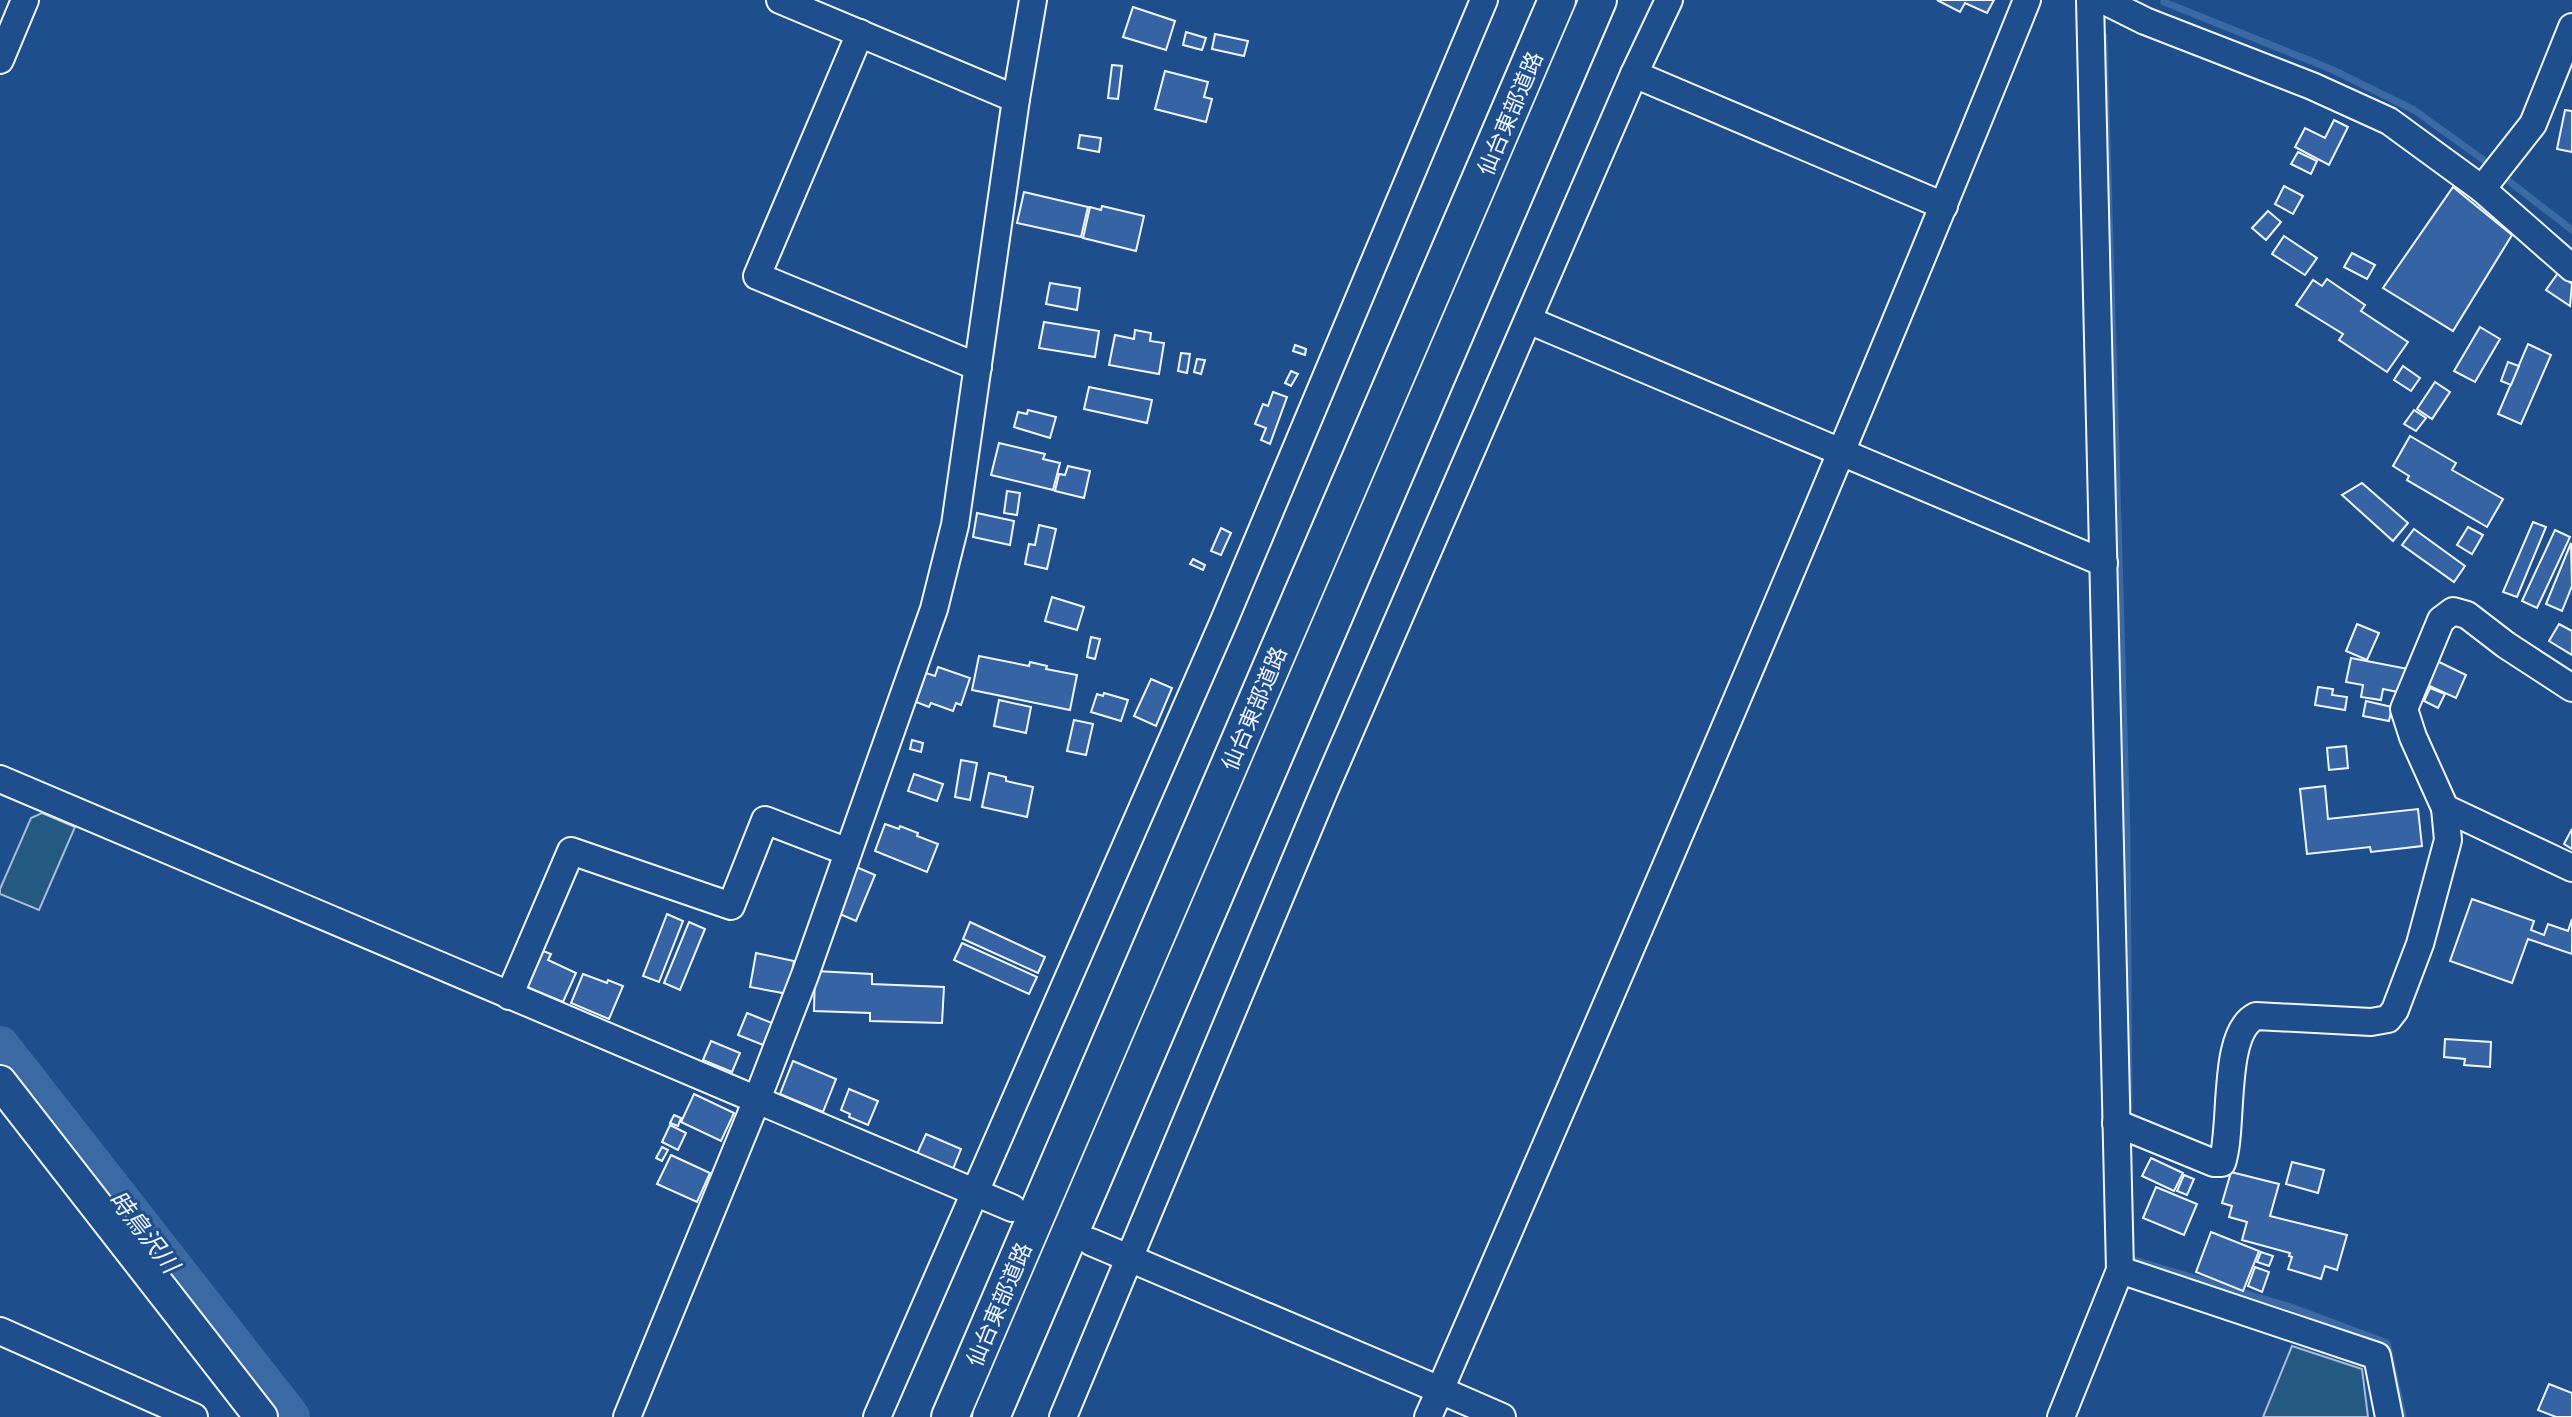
<svg xmlns="http://www.w3.org/2000/svg" width="2572" height="1417" viewBox="0 0 2572 1417" font-family="'Noto Sans','Noto Sans JP',sans-serif">
  <rect width="100%" height="100%" fill="#1f4e8c"/>
  <g fill="#245a82" stroke="#a8bbd7" stroke-width="2">
    <path d="M42,813L75,827L39,910L0,894V889L31,818Z"/>
    <path d="M2292,1346L2362,1369L2368,1417H2263Z"/>
  </g>
  <g fill="none" stroke-linecap="round" stroke-linejoin="round">
    <g stroke="#3b69a3" stroke-width="7">
      <path d="M2164,2L2331,69L2414,110L2492,166"/>
      <path d="M2104,36L2127,835L2129,1107"/>
      <path d="M2501,175L2572,230"/>
      <path d="M2129,1252V1258L2141,1262L2291,1307L2387,1343L2403,1417"/>
    </g>
    <path stroke="#3b69a3" stroke-width="40" d="M0,1046L290,1417"/>
  </g>
  <g fill="#3563a3" stroke="#f2f6ff" stroke-width="2">
    <path d="M1937,0H1994L1987,13L1965,3L1960,12Z"/>
    <path d="M1133,7L1175,21L1166,50L1123,37Z"/>
    <path d="M1186,32L1206,38L1202,50L1183,45Z"/>
    <path d="M1215,34L1248,41L1244,56L1212,49Z"/>
    <path d="M1112,65L1122,66L1118,99L1108,98Z"/>
    <path d="M1165,71L1208,82L1204,97L1212,99L1206,122L1155,109Z"/>
    <path d="M2565,110L2572,111V152L2557,149Z"/>
    <path d="M2334,120L2348,127L2329,165L2295,147L2305,128L2325,138Z"/>
    <path d="M1080,135L1101,138L1099,152L1078,148Z"/>
    <path d="M2298,152L2317,161L2311,174L2291,164Z"/>
    <path d="M2284,186L2303,196L2293,214L2275,204Z"/>
    <path d="M2453,187L2512,235L2453,331L2383,288Z"/>
    <path d="M1024,192L1088,207L1081,237L1017,223Z"/>
    <path d="M1102,206L1144,216L1136,251L1083,238L1090,207L1101,210Z"/>
    <path d="M2268,211L2281,222L2266,240L2252,228Z"/>
    <path d="M2284,236L2317,258L2305,275L2272,254Z"/>
    <path d="M2352,253L2375,265L2367,279L2344,267Z"/>
    <path d="M2558,273L2572,284L2570,306L2546,290Z"/>
    <path d="M2327,279L2365,305L2361,311L2408,342L2387,372L2339,340L2343,334L2296,305L2313,280L2322,286Z"/>
    <path d="M1050,283L1080,288L1077,310L1046,304Z"/>
    <path d="M1044,322L1099,331L1095,357L1039,348Z"/>
    <path d="M2480,327L2500,339L2475,382L2454,371Z"/>
    <path d="M1135,330L1151,333L1150,341L1164,343L1159,374L1109,365L1115,335L1134,339Z"/>
    <path d="M2528,344L2551,355L2521,424L2498,414Z"/>
    <path d="M1295,345L1306,349L1305,355L1293,351Z"/>
    <path d="M1181,353L1190,354L1187,373L1178,371Z"/>
    <path d="M1197,359L1205,360L1201,374L1194,372Z"/>
    <path d="M2508,362L2519,366L2511,385L2501,381Z"/>
    <path d="M2403,366L2420,378L2411,391L2394,380Z"/>
    <path d="M1291,371L1298,374L1291,386L1285,383Z"/>
    <path d="M2435,382L2450,392L2432,419L2417,409Z"/>
    <path d="M1089,387L1152,400L1147,423L1084,409Z"/>
    <path d="M1273,392L1287,397L1270,444L1261,440L1266,428L1255,424L1263,404L1268,406Z"/>
    <path d="M1028,410L1056,417L1050,438L1014,427L1018,412L1027,414Z"/>
    <path d="M2414,410L2426,418L2416,431L2404,424Z"/>
    <path d="M2410,436L2456,463L2452,470L2503,499L2487,527L2407,480L2409,476L2393,466Z"/>
    <path d="M999,443L1045,454L1043,459L1060,463L1053,490L991,475Z"/>
    <path d="M1068,466L1090,471L1084,498L1055,491L1059,474L1065,475Z"/>
    <path d="M2362,483L2408,523L2393,541L2342,495Z"/>
    <path d="M1007,491L1020,493L1017,515L1004,513Z"/>
    <path d="M977,513L1014,521L1010,545L973,537Z"/>
    <path d="M2533,522L2546,527L2517,597L2503,592Z"/>
    <path d="M1039,525L1056,529L1047,569L1025,564L1029,544L1035,545Z"/>
    <path d="M2468,527L2483,535L2472,554L2457,545Z"/>
    <path d="M1221,528L1231,533L1221,555L1211,551Z"/>
    <path d="M2414,529L2465,566L2454,582L2402,545Z"/>
    <path d="M2555,530L2570,537L2537,608L2522,601Z"/>
    <path d="M2571,543L2572,586L2562,611L2546,604Z"/>
    <path d="M1193,559L1205,565L1203,570L1190,564Z"/>
    <path d="M1052,597L1084,607L1077,630L1045,621Z"/>
    <path d="M2357,624L2379,633L2367,660L2346,651Z"/>
    <path d="M2559,624L2572,631V655L2549,641Z"/>
    <path d="M1091,637L1100,639L1095,659L1087,657Z"/>
    <path d="M979,656L1029,666L1030,662L1047,666L1046,669L1077,675L1070,710L972,690Z"/>
    <path d="M2351,658L2408,669L2403,693L2383,689L2381,700L2361,697L2363,685L2346,682Z"/>
    <path d="M2435,660L2466,675L2456,698L2423,683Z"/>
    <path d="M938,667L970,678L961,705L956,703L953,711L931,703L929,707L916,702L926,673L935,676Z"/>
    <path d="M1151,679L1172,688L1156,726L1134,716Z"/>
    <path d="M2318,687L2333,689L2332,695L2347,697L2345,710L2315,705Z"/>
    <path d="M2430,688L2445,694L2438,708L2424,701Z"/>
    <path d="M1104,693L1128,700L1121,721L1091,712L1097,694L1103,696Z"/>
    <path d="M999,700L1031,707L1026,733L994,726Z"/>
    <path d="M2366,701L2392,707L2389,721L2363,716Z"/>
    <path d="M1074,720L1093,724L1086,755L1067,751Z"/>
    <path d="M912,740L923,743L921,752L910,749Z"/>
    <path d="M2346,746L2348,768L2329,770L2327,748Z"/>
    <path d="M961,760L977,763L970,800L955,797Z"/>
    <path d="M989,773L1006,777V781L1033,787L1027,817L982,807Z"/>
    <path d="M914,774L943,784L937,801L908,791Z"/>
    <path d="M2325,786L2328,819L2418,809L2422,846L2371,852L2370,847L2307,854L2300,789Z"/>
    <path d="M885,824L899,829L900,826L918,833L917,836L938,844L927,872L875,851Z"/>
    <path d="M2572,829V849L2564,844Z"/>
    <path d="M854,866L875,875L856,921L835,912Z"/>
    <path d="M2472,899L2534,921L2531,930L2544,935L2548,924L2568,931L2572,919V954L2528,939L2512,983L2450,961Z"/>
    <path d="M667,914L683,921L659,982L643,976Z"/>
    <path d="M689,922L705,929L680,990L664,983Z"/>
    <path d="M970,922L1045,957L1038,973L963,939Z"/>
    <path d="M962,943L1037,977L1029,994L954,960Z"/>
    <path d="M543,951L551,954L548,960L576,973L563,1002L527,987Z"/>
    <path d="M756,953L794,961L788,994L750,987Z"/>
    <path d="M815,971L872,974V984L944,987L942,1023L870,1021V1013L814,1011Z"/>
    <path d="M583,974L607,983L608,980L623,986L609,1019L571,1003Z"/>
    <path d="M747,1013L772,1023L763,1045L738,1035Z"/>
    <path d="M2445,1039L2491,1042L2490,1067L2464,1065L2465,1059L2444,1057Z"/>
    <path d="M711,1041L740,1053L732,1072L703,1060Z"/>
    <path d="M793,1061L836,1079L823,1112L780,1094Z"/>
    <path d="M849,1089L878,1101L868,1125L849,1117L850,1114L841,1110Z"/>
    <path d="M694,1094L734,1113L721,1141L681,1122Z"/>
    <path d="M674,1115L681,1118L678,1126L670,1123Z"/>
    <path d="M670,1125L686,1133L678,1150L662,1142Z"/>
    <path d="M926,1134L961,1149L953,1169L917,1154Z"/>
    <path d="M662,1147L668,1150L662,1161L656,1158Z"/>
    <path d="M671,1155L710,1173L697,1202L657,1184Z"/>
    <path d="M2151,1158L2183,1173L2174,1191L2142,1176Z"/>
    <path d="M2292,1162L2324,1170L2318,1193L2286,1184Z"/>
    <path d="M2231,1172L2279,1184L2270,1216L2347,1235L2337,1270L2325,1266L2321,1279L2288,1269L2292,1257L2289,1256L2290,1253L2242,1240L2247,1222L2229,1217L2232,1206L2222,1203Z"/>
    <path d="M2184,1175L2194,1179L2187,1195L2177,1191Z"/>
    <path d="M2156,1187L2197,1204L2184,1235L2143,1218Z"/>
    <path d="M2211,1232L2259,1251L2243,1291L2196,1272Z"/>
    <path d="M2261,1252L2273,1256L2269,1266L2257,1262Z"/>
    <path d="M2255,1267L2269,1272L2262,1292L2248,1286Z"/>
    <path d="M2549,1384L2572,1393V1417H2556L2538,1410Z"/>
  </g>
  <g fill="none" stroke-linecap="round" stroke-linejoin="round">
    <g stroke="#f2f6ff" stroke-width="30">
      <g id="minor">
        <path d="M780,0L1016,99"/>
        <path d="M2103,0L2145,21L2312,86L2389,121L2482,189L2572,268"/>
        <path d="M860,33L757,276L978,367"/>
        <path d="M0,60L25,0"/>
        <path d="M1634,74L1944,206"/>
        <path d="M2482,189L2533,124L2572,27"/>
        <path d="M1528,320L2104,563"/>
        <path d="M2572,688L2506,645L2467,615L2453,611L2441,620L2404,709L2413,737L2445,808L2572,868"/>
        <path d="M0,779L1012,1208"/>
        <path d="M509,996L571,851L731,906L765,820L848,852"/>
        <path d="M2116,1123L2214,1163H2222C2234,1127 2221,1033 2256,1016L2371,1022L2388,1019L2395,1010L2420,944L2448,840L2445,808"/>
        <path d="M1091,1242L1440,1390L1428,1417"/>
        <path d="M2120,1270L2377,1356L2389,1417"/>
        <path d="M0,1331L194,1417"/>
        <path d="M627,1417L756,1102L805,975L934,609L955,525L1016,99L1033,0"/>
        <path d="M877,1417L1223,623L1484,0"/>
        <path d="M1063,1417L1325,789L1634,74L1669,0"/>
        <path d="M1502,1417L1440,1390C1640,929 1839,466 2027,0"/>
        <path d="M2061,1417L2120,1270L2090,0"/>
      </g>
    </g>
    <g stroke="#f2f6ff" stroke-width="36">
      <path id="major" d="M0,1082L261,1417"/>
    </g>
    <g stroke="#f2f6ff" stroke-width="40">
      <g id="highway">
        <path d="M950,1417L1557,0"/>
        <path d="M991,1417L1598,0"/>
      </g>
    </g>
    <use href="#minor" stroke="#1f4e8c" stroke-width="26"/>
    <use href="#major" stroke="#1f4e8c" stroke-width="32"/>
    <use href="#highway" stroke="#1f4e8c" stroke-width="36"/>
  </g>
  <g text-anchor="middle" dominant-baseline="central" stroke-width="6" stroke-linejoin="round" paint-order="stroke">
    <g font-size="22" fill="#f2f6ff" stroke="#1f4e8c">
      <text transform="translate(1509 113) rotate(-67)">仙台東部道路</text>
      <text transform="translate(1253 708) rotate(-67)">仙台東部道路</text>
      <text transform="translate(998 1304) rotate(-67)">仙台東部道路</text>
    </g>
    <g font-size="24" font-style="italic" fill="#f2f6ff" stroke="#1f4e8c">
      <text transform="translate(145 1231) rotate(52)">時鳥沢川</text>
    </g>
  </g>
</svg>
